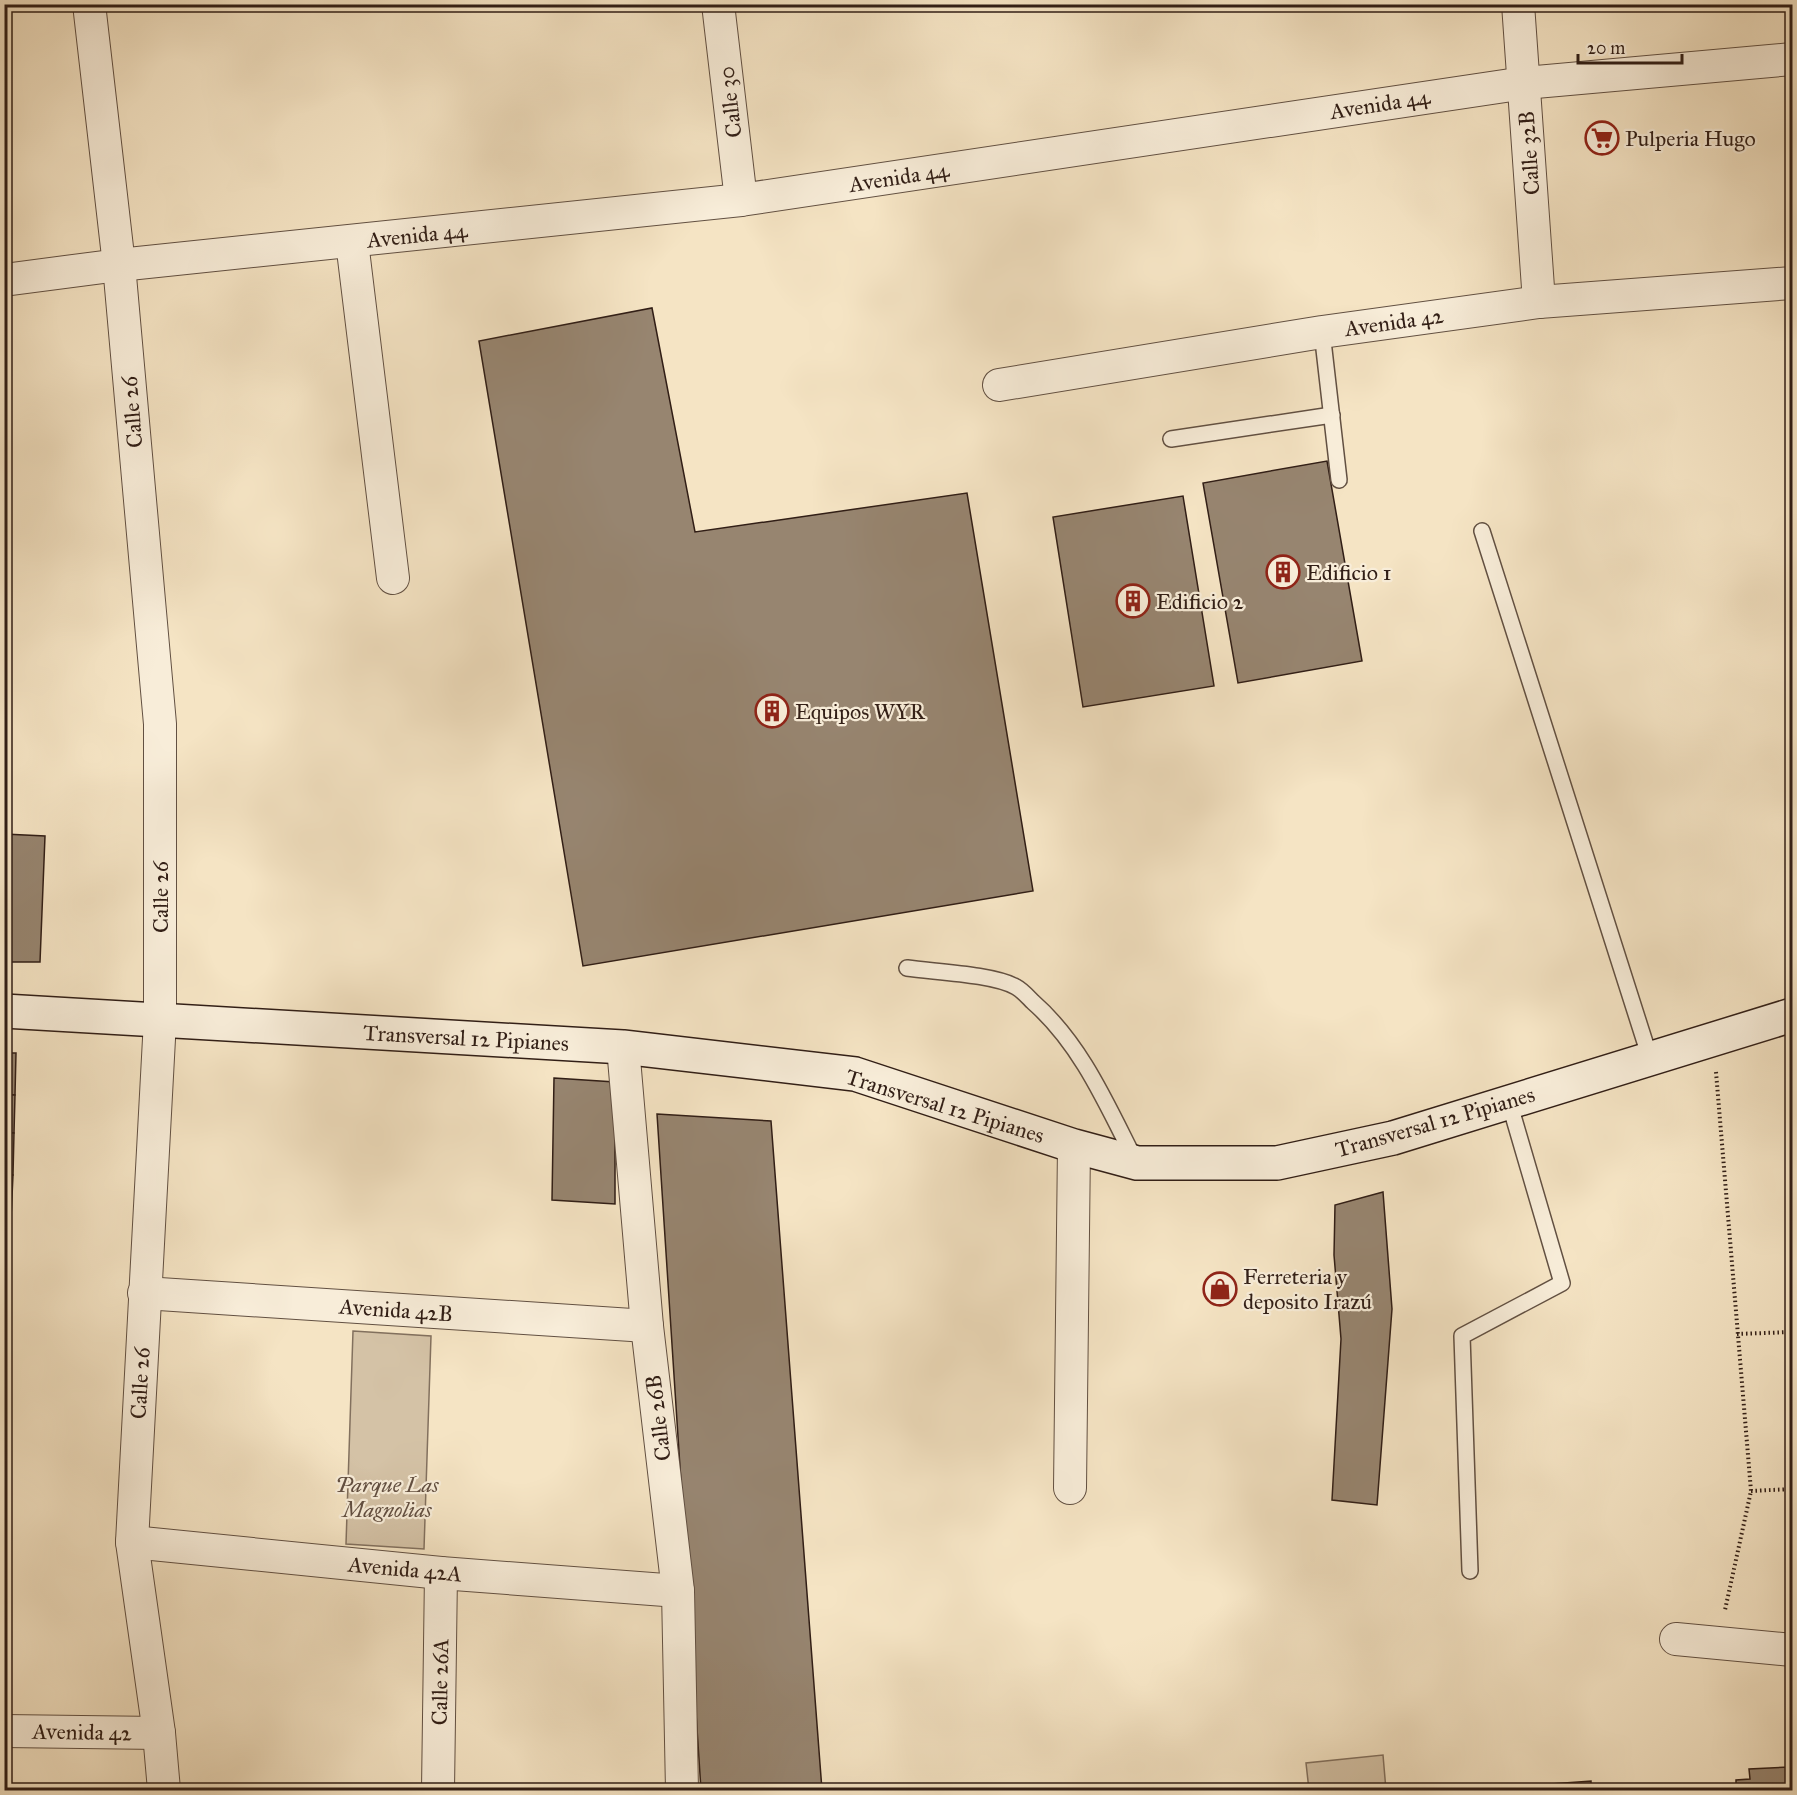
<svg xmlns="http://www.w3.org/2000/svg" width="1797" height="1795" viewBox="0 0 1797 1795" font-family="'IM FELL Great Primer',serif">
  <rect width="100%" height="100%" fill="#f5e4c4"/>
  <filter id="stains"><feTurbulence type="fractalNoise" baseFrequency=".00333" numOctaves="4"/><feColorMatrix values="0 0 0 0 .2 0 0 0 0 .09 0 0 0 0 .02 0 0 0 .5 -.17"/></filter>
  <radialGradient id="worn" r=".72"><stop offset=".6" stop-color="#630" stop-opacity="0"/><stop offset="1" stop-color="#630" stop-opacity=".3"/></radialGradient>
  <g fill="#d4c2a6" stroke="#82705e" stroke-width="1.5">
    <path d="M353,1331L431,1336L424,1549L346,1544Z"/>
    <path d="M1383,1755L1386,1790H1309L1306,1763Z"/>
  </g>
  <g fill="#978570" stroke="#311e16" stroke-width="1.5">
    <path d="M652,308L695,532L967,493L1033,891L583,966L479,341Z"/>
    <path d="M1327,461L1362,661L1238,683L1203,483Z"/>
    <path d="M1183,496L1214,686L1083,707L1053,517Z"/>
    <path d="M4,834L45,836L40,962H4Z"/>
    <path d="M4,1053H16L15,1095H4Z"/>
    <path d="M554,1078L615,1082V1204L552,1200Z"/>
    <path d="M4,1095H15L14,1133H4Z"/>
    <path d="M657,1114L771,1121L822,1790H701Z"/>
    <path d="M4,1133H14L13,1175H4Z"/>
    <path d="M4,1175H13L11,1218H4Z"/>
    <path d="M1383,1192L1392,1309L1377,1505L1332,1500L1341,1339L1334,1255L1335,1205Z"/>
    <path d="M4,1218H11L10,1260H4Z"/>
    <path d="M4,1260H10L9,1299H4Z"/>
    <path d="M4,1299H9L8,1341H4Z"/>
    <path d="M4,1341H8L7,1380H4Z"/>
    <path d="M4,1380H7L5,1420H4Z"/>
    <path d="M1789,1767L1792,1790H1736V1780L1750,1779L1749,1769Z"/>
    <path d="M1591,1781V1790H1552L1551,1784Z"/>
  </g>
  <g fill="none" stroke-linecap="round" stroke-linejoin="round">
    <g stroke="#625042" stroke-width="18">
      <g id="lane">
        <path d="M1322,332L1339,480"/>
        <path d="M1171,439L1332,415"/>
        <path d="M1482,531L1650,1058"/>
        <path d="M907,968C934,972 993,974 1016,987C1022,990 1028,997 1033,1002C1081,1044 1107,1105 1135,1160"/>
        <path d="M1470,1571L1462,1336L1562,1283L1509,1102"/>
      </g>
    </g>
    <g stroke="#625042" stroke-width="34">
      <g id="street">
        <path d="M89,4L119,265L160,724V1020L132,1542L159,1733L164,1790"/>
        <path d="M718,4L741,200"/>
        <path d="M1518,4L1539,302"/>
        <path d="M352,242L393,578"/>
        <path d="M4,280L119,265L741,200L1524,83L1792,59"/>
        <path d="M999,385L1322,332L1539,302L1792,283"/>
        <path d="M623,1047L647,1326L678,1591L682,1790"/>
        <path d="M144,1293L647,1326"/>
        <path d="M1070,1488L1074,1146"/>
        <path d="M132,1542L441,1573L678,1591"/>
        <path d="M1676,1639L1792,1650"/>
        <path d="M4,1731L159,1733"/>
        <path d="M438,1790L441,1573"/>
      </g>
    </g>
    <g stroke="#311e16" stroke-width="36">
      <path id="secondary" d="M4,1011L623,1047L855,1074L1074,1146L1137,1163H1277L1393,1138L1792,1015"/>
    </g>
    <g stroke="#311e16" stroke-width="4" stroke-dasharray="1.5 3" stroke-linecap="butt">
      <path d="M1716,1072L1751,1491L1725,1610"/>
      <path d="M1737,1334L1792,1332"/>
      <path d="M1751,1491L1792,1489"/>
    </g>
    <use href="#lane" stroke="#f8edd9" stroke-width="15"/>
    <use href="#street" stroke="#f8edd9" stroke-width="32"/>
    <use href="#secondary" stroke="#f8edd9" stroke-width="33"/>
  </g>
  <defs>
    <g id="supermarket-ring" transform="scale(1.725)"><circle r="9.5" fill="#f8edd9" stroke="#8f2418" stroke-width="1.5"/><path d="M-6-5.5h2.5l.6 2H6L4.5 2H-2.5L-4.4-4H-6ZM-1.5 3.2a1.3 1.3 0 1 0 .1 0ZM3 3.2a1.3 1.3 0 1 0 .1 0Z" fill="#8f2418"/></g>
    <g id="building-ring" transform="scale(1.725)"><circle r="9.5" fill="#f8edd9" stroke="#8f2418" stroke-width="1.5"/><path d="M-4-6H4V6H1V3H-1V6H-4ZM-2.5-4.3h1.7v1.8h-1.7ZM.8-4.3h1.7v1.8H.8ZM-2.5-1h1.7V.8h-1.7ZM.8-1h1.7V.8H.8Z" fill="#8f2418"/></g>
    <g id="shop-ring" transform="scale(1.725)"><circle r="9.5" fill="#f8edd9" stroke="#8f2418" stroke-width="1.5"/><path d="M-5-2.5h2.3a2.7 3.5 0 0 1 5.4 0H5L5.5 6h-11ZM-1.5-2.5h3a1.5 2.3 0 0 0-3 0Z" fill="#8f2418"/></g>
  </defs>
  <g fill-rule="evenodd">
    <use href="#supermarket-ring" x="1602" y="138"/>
    <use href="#building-ring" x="1283" y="572"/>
    <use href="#building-ring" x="1133" y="601"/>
    <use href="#building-ring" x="772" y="711"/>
    <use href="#shop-ring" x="1220" y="1289"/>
  </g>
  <g text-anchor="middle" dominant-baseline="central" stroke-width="4.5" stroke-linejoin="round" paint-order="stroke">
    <g font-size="22" fill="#311e16" stroke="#f8edd9">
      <text transform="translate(730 102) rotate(-97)">Calle 30</text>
      <text transform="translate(1380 104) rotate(-9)">Avenida 44</text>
      <text transform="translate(1529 153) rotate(-94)">Calle 32B</text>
      <text transform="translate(899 177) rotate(-9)">Avenida 44</text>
      <text transform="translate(417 235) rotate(-6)">Avenida 44</text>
      <text transform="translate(1394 322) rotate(-8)">Avenida 42</text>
      <text transform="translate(132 412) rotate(-95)">Calle 26</text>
      <text transform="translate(160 897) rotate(-90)">Calle 26</text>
      <text transform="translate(466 1038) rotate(3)">Transversal 12 Pipianes</text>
      <text transform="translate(945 1106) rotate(17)">Transversal 12 Pipianes</text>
      <text transform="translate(1435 1122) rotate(-16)">Transversal 12 Pipianes</text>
      <text transform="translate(396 1310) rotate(4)">Avenida 42B</text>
      <text transform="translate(140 1383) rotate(-87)">Calle 26</text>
      <text transform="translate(658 1418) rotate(-97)">Calle 26B</text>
      <text transform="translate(405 1569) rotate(5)">Avenida 42A</text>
      <text transform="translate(440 1682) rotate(-89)">Calle 26A</text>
      <text transform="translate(82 1732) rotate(1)">Avenida 42</text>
    </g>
    <g font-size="22" fill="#311e16" stroke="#f8edd9" text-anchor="start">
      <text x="1625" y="138">Pulperia Hugo</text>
      <text x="1306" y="572">Edificio 1</text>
      <text x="1156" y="601">Edificio 2</text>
      <text x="795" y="711">Equipos WYR</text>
      <text x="1243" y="1276">Ferreteria y<tspan x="1243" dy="25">deposito Irazú</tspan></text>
    </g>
    <g font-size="22" font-style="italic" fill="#624f41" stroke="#f8edd9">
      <text x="387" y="1484">Parque Las<tspan x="387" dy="25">Magnolias</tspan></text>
    </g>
  </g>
  <rect width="1797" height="1795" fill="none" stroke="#f5e4c4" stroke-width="24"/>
  <rect x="6" y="6" width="1785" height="1783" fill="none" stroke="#311e16" stroke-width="3"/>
  <rect x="12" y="12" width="1773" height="1771" fill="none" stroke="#311e16" stroke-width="1.5"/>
  <path d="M1578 54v9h104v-9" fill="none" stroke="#311e16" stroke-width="3"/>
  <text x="1587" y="54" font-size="18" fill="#311e16" stroke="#f8edd9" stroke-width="4.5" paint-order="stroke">20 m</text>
  <rect width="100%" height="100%" filter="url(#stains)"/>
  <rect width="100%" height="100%" fill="url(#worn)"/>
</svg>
